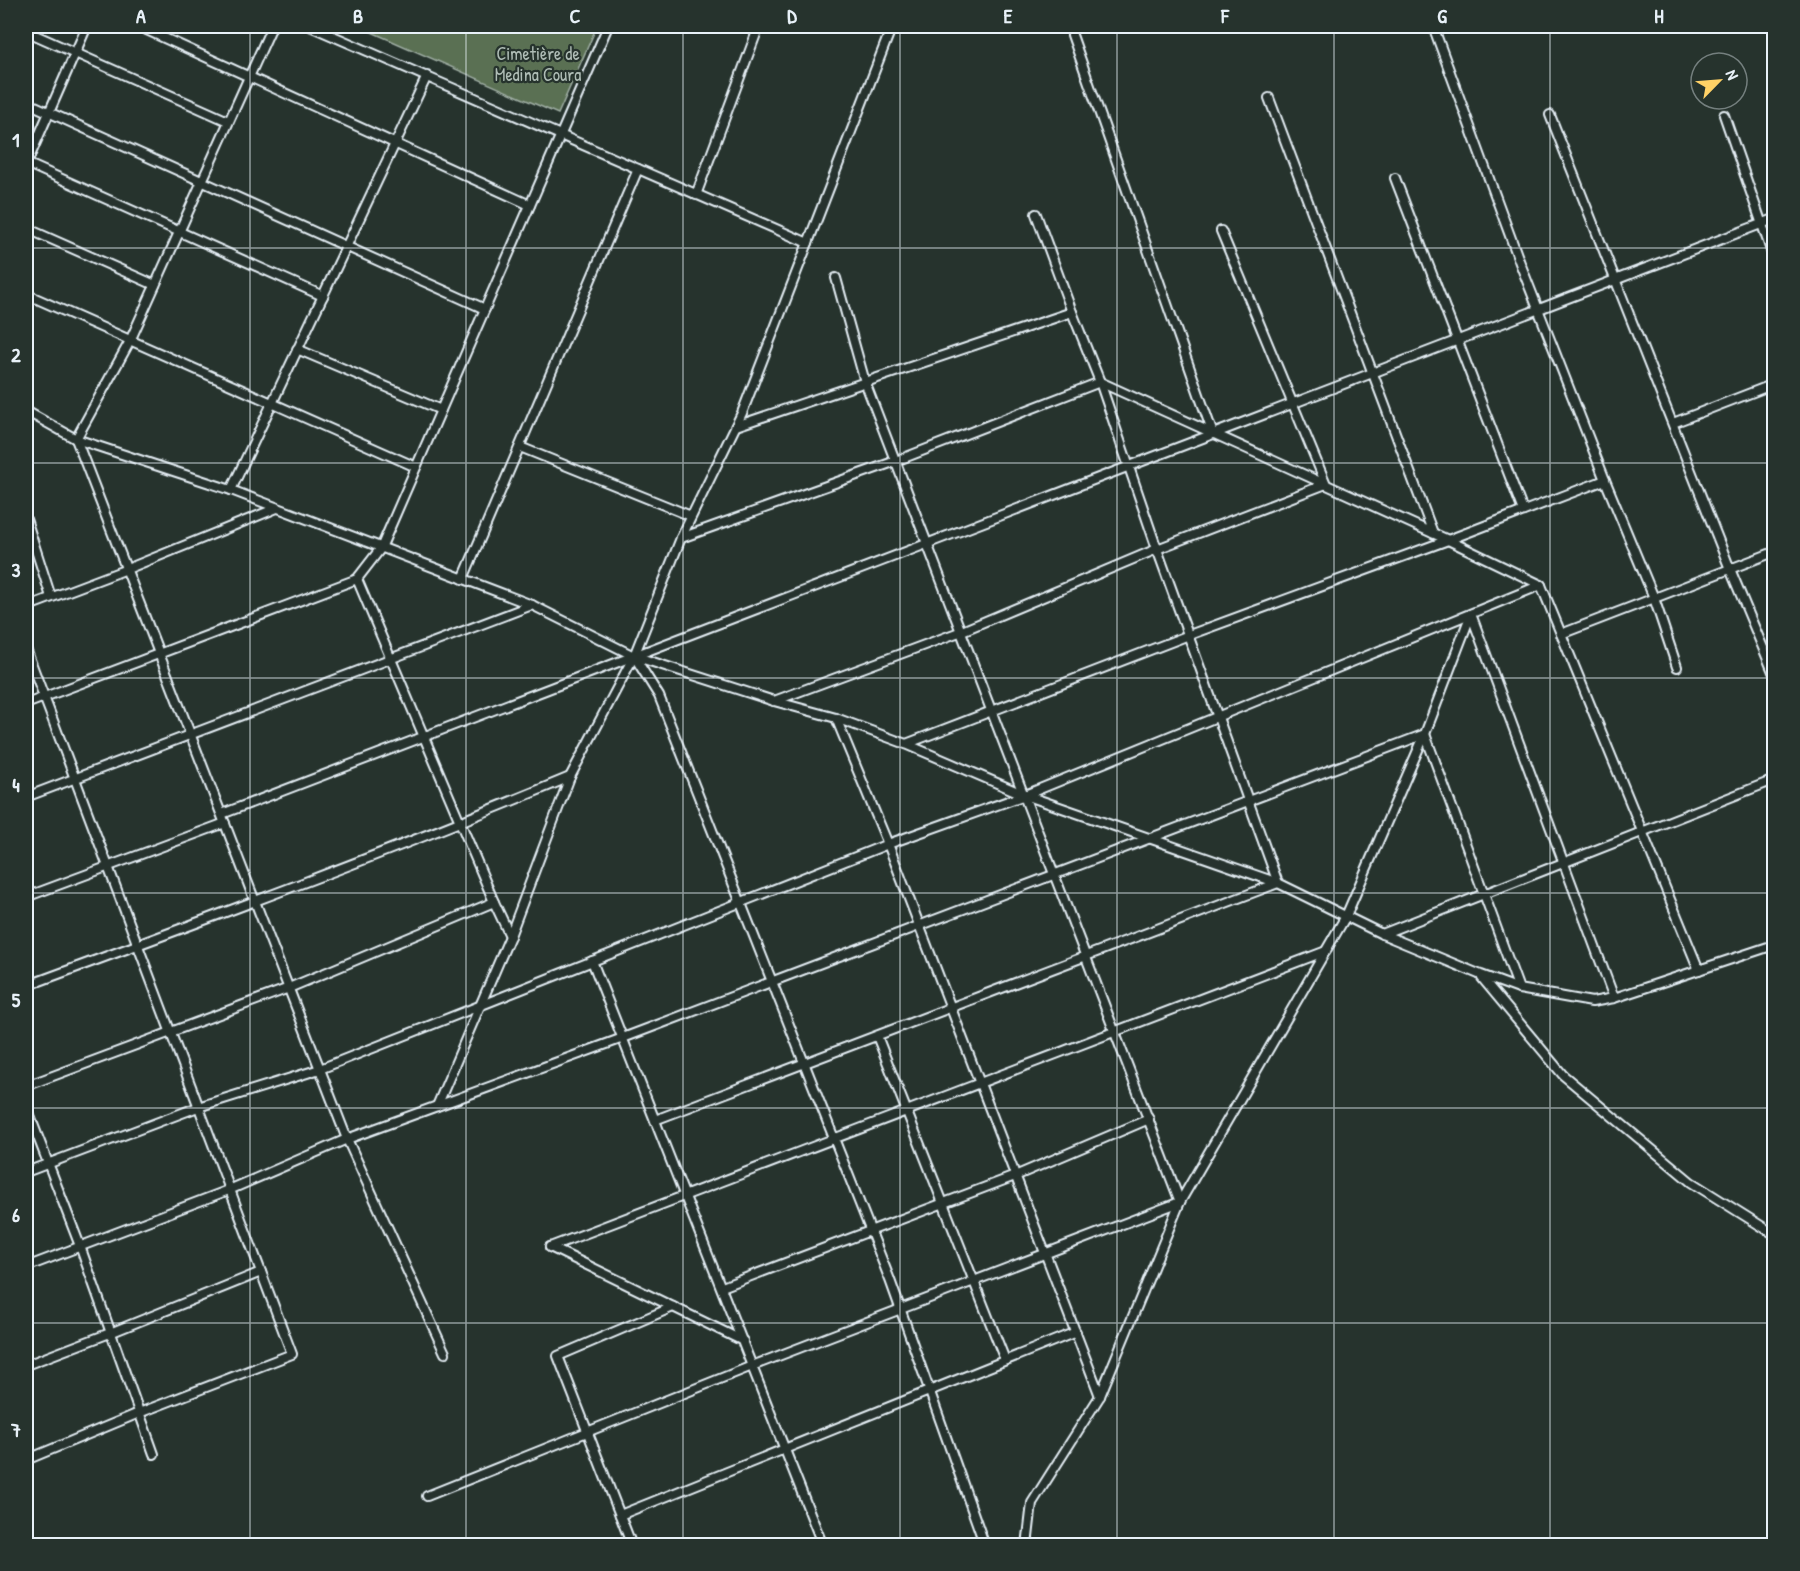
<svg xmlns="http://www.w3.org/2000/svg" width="1800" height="1571" viewBox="0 0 1800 1571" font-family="'Patrick Hand',sans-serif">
  <rect width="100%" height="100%" fill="#26332d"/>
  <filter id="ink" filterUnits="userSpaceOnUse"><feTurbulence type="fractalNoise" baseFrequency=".0167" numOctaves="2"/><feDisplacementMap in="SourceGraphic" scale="12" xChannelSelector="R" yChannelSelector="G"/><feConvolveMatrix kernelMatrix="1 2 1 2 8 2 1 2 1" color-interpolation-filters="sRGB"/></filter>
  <g filter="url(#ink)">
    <path fill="#5a6f53" stroke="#a1b0a6" stroke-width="1.5" d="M358,26H597L558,114Z"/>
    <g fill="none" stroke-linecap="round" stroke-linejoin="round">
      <g stroke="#e8f1f8" stroke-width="12">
        <g id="minor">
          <path d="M138,26L530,205"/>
          <path d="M272,26L130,341L76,439L347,1139L445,1353"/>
          <path d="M310,26L808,243"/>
          <path d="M892,26L742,413L681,538L634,656L659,696L890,1280L985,1546"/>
          <path d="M1433,26L1520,263L1605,480L1654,598L1677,667"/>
          <path d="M26,31L228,121"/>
          <path d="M1072,35L1213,434"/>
          <path d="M1269,98L1433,533"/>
          <path d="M26,102L485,309"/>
          <path d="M1550,115L1730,569L1774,674"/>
          <path d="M1724,115L1774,259"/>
          <path d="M26,163L323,296"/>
          <path d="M26,165L87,26"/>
          <path d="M1395,178L1523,511"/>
          <path d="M696,195L759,26"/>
          <path d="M26,228L155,285"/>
          <path d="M26,294L416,467"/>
          <path d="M297,349L441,410"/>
          <path d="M26,411L76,439L231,490L532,605L634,656L774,701L836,718L906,744L1025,795L1278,883L1382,934L1481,975L1519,989L1592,1002L1614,998L1774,945"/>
          <path d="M1673,423L1774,384"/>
          <path d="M736,426L1072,312"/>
          <path d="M520,447L691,516"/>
          <path d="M231,490L427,76"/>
          <path d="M26,519L51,597"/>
          <path d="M681,538L896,461L1100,382L1448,540L1541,585L1699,970"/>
          <path d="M357,579L494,902L510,936"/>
          <path d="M463,579L638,169"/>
          <path d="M26,607L127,569L277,508"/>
          <path d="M1471,614L1614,998"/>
          <path d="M1561,634L1774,552"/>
          <path d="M26,649L292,1354L139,1413L26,1460"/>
          <path d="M774,701L962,631L1157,549L1326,484L1221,231"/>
          <path d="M26,704L357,579L381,548L608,26"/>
          <path d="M836,718L888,844L1100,1396"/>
          <path d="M906,744L1189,635L1448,540L1605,480"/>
          <path d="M26,797L532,605"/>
          <path d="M222,814L1774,219"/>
          <path d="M26,897L225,823"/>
          <path d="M1382,934L1774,780"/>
          <path d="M592,961L823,1546"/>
          <path d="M1482,978L1563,1075L1691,1182L1774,1234"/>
          <path d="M26,986C208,919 390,852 570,777"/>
          <path d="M877,1036L1005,1360"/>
          <path d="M26,1086L289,988L494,902"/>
          <path d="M26,1106L80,1246L154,1454"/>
          <path d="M437,1106L510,936L570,777L634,656"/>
          <path d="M655,1120L1278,883L1157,549L1100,382L1072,312L1036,214"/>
          <path d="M26,1172L198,1107L320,1069L888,844L1025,795L1541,585"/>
          <path d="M550,1247L1326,951"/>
          <path d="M550,1247L743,1341"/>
          <path d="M26,1267L229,1190L347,1139L623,1038L1425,734L1519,989"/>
          <path d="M722,1287L1015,1176L1149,1119"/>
          <path d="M26,1365L110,1333L261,1272"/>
          <path d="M427,1496L752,1366L1180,1202L865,382L836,278"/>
          <path d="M620,1515L1076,1332"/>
          <path d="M632,1546L558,1356L673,1307"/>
          <path d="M1027,1546L1032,1503L1100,1396L1180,1202L1346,916L1425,734L1471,614"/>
        </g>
      </g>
      <use href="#minor" stroke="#26332d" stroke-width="8"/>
    </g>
  </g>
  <path fill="none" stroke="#e8f1f8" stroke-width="1.5" stroke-opacity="0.55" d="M250,26V1546M466,26V1546M683,26V1546M900,26V1546M1117,26V1546M1334,26V1546M1550,26V1546M26,248H1774M26,463H1774M26,678H1774M26,893H1774M26,1108H1774M26,1323H1774"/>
  <g text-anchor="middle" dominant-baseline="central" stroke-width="4.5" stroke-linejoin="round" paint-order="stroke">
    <g font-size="18" fill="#afbdb6" stroke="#26332d">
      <text x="538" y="53">Cimetière de<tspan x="538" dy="21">Medina Coura</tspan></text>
    </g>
  </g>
  <rect width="1800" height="1571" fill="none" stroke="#26332d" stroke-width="66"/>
  <g transform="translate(1719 81) rotate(65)"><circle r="28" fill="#26332d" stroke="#747f7e" stroke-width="1.5"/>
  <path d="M0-4.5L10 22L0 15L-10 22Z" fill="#ffd166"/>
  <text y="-9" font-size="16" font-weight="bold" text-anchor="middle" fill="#e8f1f8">N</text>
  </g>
  <rect x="33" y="33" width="1734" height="1505" fill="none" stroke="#e8f1f8" stroke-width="2"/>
  <g font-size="20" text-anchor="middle" font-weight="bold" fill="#e8f1f8">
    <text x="141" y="23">A</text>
    <text x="358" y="23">B</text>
    <text x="575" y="23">C</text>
    <text x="792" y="23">D</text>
    <text x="1008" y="23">E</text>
    <text x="1225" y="23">F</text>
    <text x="1442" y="23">G</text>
    <text x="1659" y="23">H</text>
    <text x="16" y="147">1</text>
    <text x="16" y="362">2</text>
    <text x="16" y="577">3</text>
    <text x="16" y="792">4</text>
    <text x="16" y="1007">5</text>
    <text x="16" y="1222">6</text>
    <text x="16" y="1437">7</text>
  </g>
</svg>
